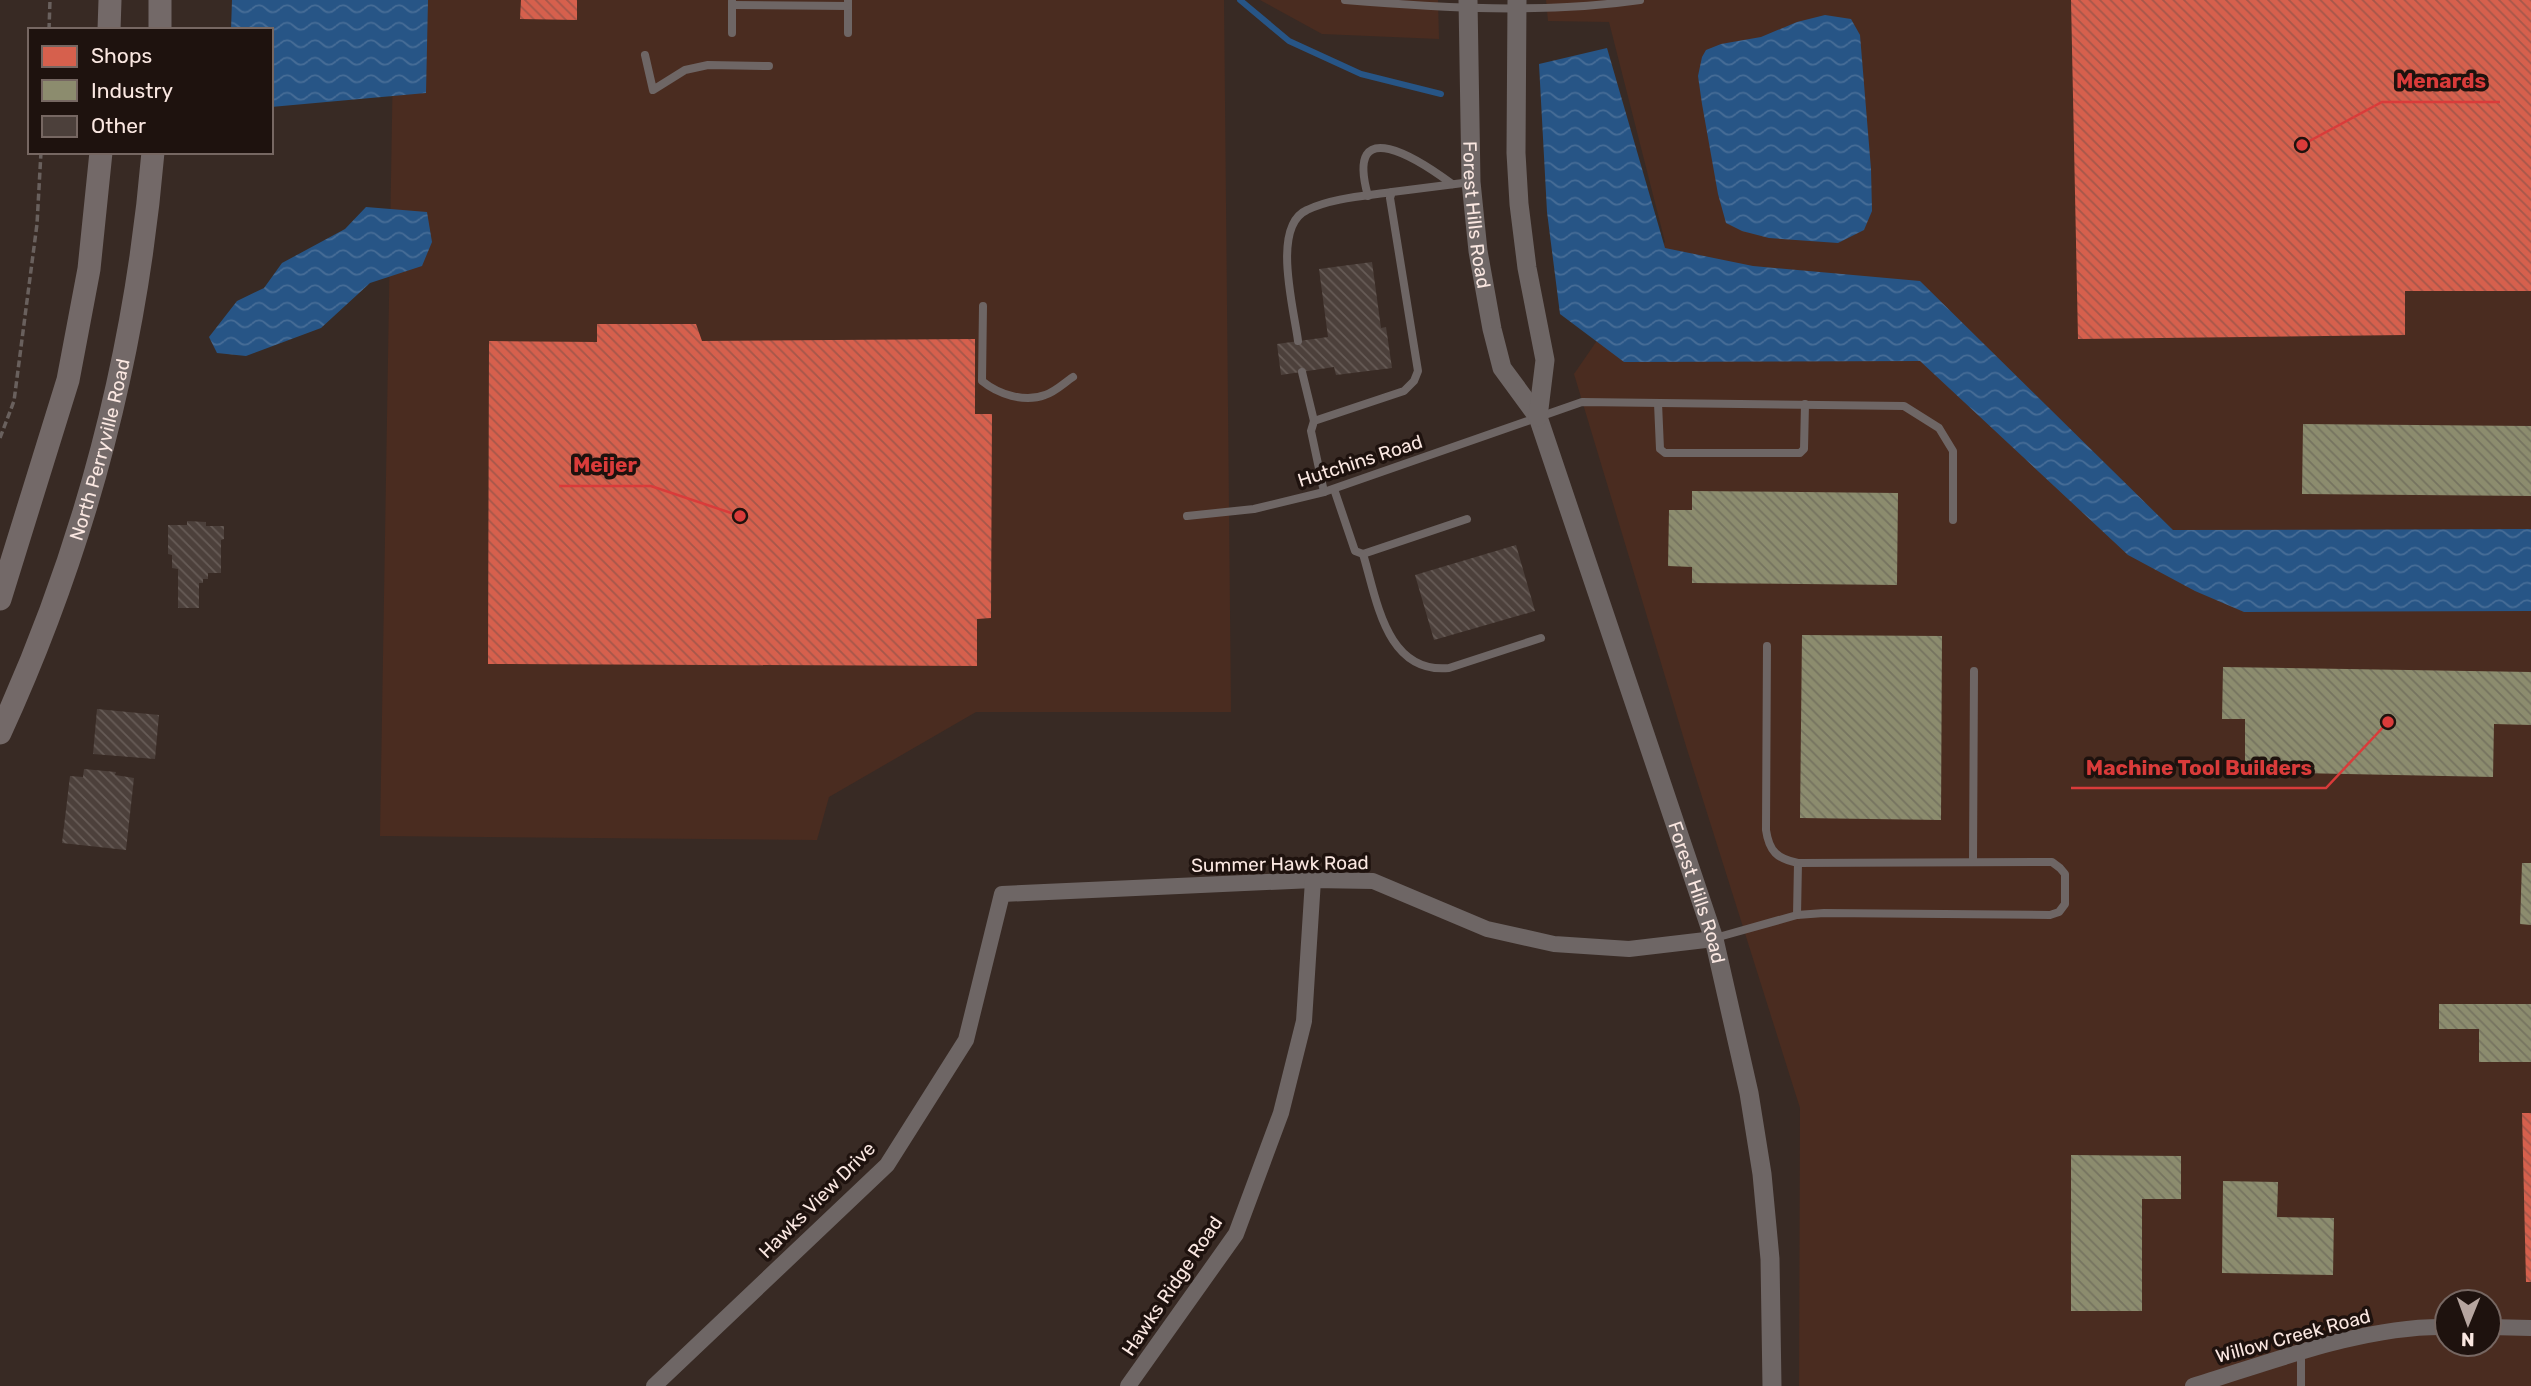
<svg xmlns="http://www.w3.org/2000/svg" width="2531" height="1386" viewBox="0 0 2531 1386" font-family="Rubik,sans-serif">
  <defs>
    <pattern id="water-waves" width="16" height="10" patternUnits="userSpaceOnUse" patternTransform="scale(1.75)"><rect width="16" height="10" fill="#275586"/><path d="M0 5q4-4 8 0t8 0" fill="none" stroke="#476d97"/></pattern>
    <pattern id="shops-back-hatch" width="6" height="6" patternUnits="userSpaceOnUse" patternTransform="scale(1.75)"><rect width="6" height="6" fill="#d6604d"/><path d="M-1 5l2 2M0 0l6 6M5-1l2 2" fill="none" stroke="#a5574a"/></pattern>
    <pattern id="industry-back-hatch" width="6" height="6" patternUnits="userSpaceOnUse" patternTransform="scale(1.75)"><rect width="6" height="6" fill="#8c8c6e"/><path d="M-1 5l2 2M0 0l6 6M5-1l2 2" fill="none" stroke="#75735f"/></pattern>
    <pattern id="building-back-hatch" width="6" height="6" patternUnits="userSpaceOnUse" patternTransform="scale(1.75)"><rect width="6" height="6" fill="#4c403b"/><path d="M-1 5l2 2M0 0l6 6M5-1l2 2" fill="none" stroke="#675c57"/></pattern>
  </defs>
  <rect width="100%" height="100%" fill="#382a24"/>
  <g fill="#4a2c20" fill-rule="evenodd">
    <path d="M394,0H1224L1231,712H976L829,797L817,840L380,836Z"/>
    <path d="M1260,0H1438L1439,39L1322,34Z"/>
    <path d="M1546,0H2531V1386H1799L1800,1108L1686,746L1574,374L1665,242L1609,22L1548,21ZM2447,1302H2489V1344H2447Z"/>
  </g>
  <g fill="url(#water-waves)">
    <path d="M232,0H428L426,93L271,107V30H231Z"/>
    <path d="M1825,15L1851,19L1860,35L1871,169L1872,211L1864,230L1838,243L1769,238L1742,231L1726,223L1718,194L1702,104L1698,76L1702,57L1706,50L1721,44L1761,37L1797,22Z"/>
    <path d="M1607,48L1665,248L1753,266L1920,281L2173,530L2531,529V611L2244,612L2195,591L2128,555L1920,361L1624,362L1560,314L1547,212L1539,64Z"/>
    <path d="M366,207L427,212L432,242L422,266L370,283L321,328L246,356L217,353L209,337L237,301L264,288L282,263L345,229Z"/>
  </g>
  <g fill="url(#shops-back-hatch)">
    <path d="M521,0H577V20L520,19Z"/>
    <path d="M2071,0H2531V291H2405V335L2078,339Z"/>
    <path d="M597,324H696L702,341L975,339V414H992L991,618L977,619V666L488,664L489,341L597,342Z"/>
    <path d="M2522,1113H2531V1282H2526Z"/>
  </g>
  <g fill="url(#industry-back-hatch)">
    <path d="M2303,424L2531,426V496L2302,494Z"/>
    <path d="M1692,491L1898,493L1897,585L1692,583V567L1668,566L1669,510H1692Z"/>
    <path d="M1802,635L1942,636L1941,820L1800,818Z"/>
    <path d="M2223,667L2531,672V725L2494,724L2493,777L2245,772V719H2222Z"/>
    <path d="M2522,863H2531V925L2520,924Z"/>
    <path d="M2439,1004H2531V1062H2479V1029H2439Z"/>
    <path d="M2071,1155L2181,1156V1199H2142V1311H2071Z"/>
    <path d="M2223,1181L2278,1182L2277,1217L2334,1218L2333,1275L2222,1273Z"/>
  </g>
  <g fill="none" stroke-linecap="round" stroke-linejoin="round">
    <path stroke="#275586" stroke-width="6" d="M1240,0L1289,41L1361,74L1441,94"/>
  </g>
  <g fill="url(#building-back-hatch)">
    <path d="M1372,262L1381,328L1386,327L1392,368L1336,375L1334,367L1281,375L1277,344L1328,337L1319,269Z"/>
    <path d="M187,521L206,522V526H224V539L221,540V573H208V579H203V583H199V608H178V569L172,568V555L168,554V525H187Z"/>
    <path d="M1516,545L1535,611L1434,640L1415,575Z"/>
    <path d="M97,709L159,715L155,759L93,754Z"/>
    <path d="M84,769L116,772L115,775L134,778L126,850L62,843L70,776L83,777Z"/>
  </g>
  <g fill="none" stroke-linecap="round" stroke-linejoin="round">
    <g stroke="#69605d" stroke-width="3.5" stroke-dasharray="7 3.5" stroke-linecap="butt">
      <path d="M49,30L50,0"/>
      <path d="M0,438L14,401L37,224L41,152"/>
    </g>
    <g stroke="#6e6665" stroke-width="8">
      <path d="M848,0V33"/>
      <path d="M1345,0C1442,8 1545,14 1640,0"/>
      <path d="M732,5L848,6"/>
      <path d="M732,33V1"/>
      <path d="M645,55L653,90L685,70L708,65L769,66"/>
      <path d="M1368,196C1344,110 1421,161 1452,184"/>
      <path d="M983,306L982,381C998,394 1024,403 1045,395C1055,392 1064,383 1073,377"/>
      <path d="M1298,341C1294,309 1271,226 1307,210C1332,198 1365,196 1392,192"/>
      <path d="M1302,372L1314,421"/>
      <path d="M1658,403L1660,449L1665,453H1800L1804,449L1805,404"/>
      <path d="M1334,489L1355,551L1363,554L1467,519"/>
      <path d="M1324,492L1311,431L1314,421L1404,391L1414,381L1418,371L1390,198L1392,192L1471,182"/>
      <path d="M1187,516L1254,509L1324,492L1582,402L1904,406L1939,428L1953,451V520"/>
      <path d="M1363,554C1377,600 1386,674 1449,668L1541,638"/>
      <path d="M1767,646L1766,830C1769,851 1777,859 1798,863L1797,915"/>
      <path d="M1973,862L1974,671"/>
      <path d="M1715,938L1797,915L1824,913L2050,915L2059,912L2065,904V874L2060,868L2052,862L1798,863"/>
      <path d="M2301,1352V1386"/>
    </g>
    <g stroke="#6e6665" stroke-width="16">
      <path d="M2489,1327L2531,1328"/>
      <path d="M654,1386L887,1165L966,1040L1002,894L1313,880L1373,881L1487,929L1554,944L1629,949L1714,939"/>
      <path d="M1128,1386L1236,1234L1281,1113L1304,1021L1313,880"/>
      <path d="M2193,1386C2271,1362 2365,1325 2447,1327"/>
    </g>
    <g stroke="#6e6665" stroke-width="19">
      <path id="s1" d="M1468,0L1471,182L1478,251L1492,329L1502,368L1538,417L1714,939L1749,1093L1762,1174L1770,1259L1772,1386"/>
      <path d="M1517,0L1516,153L1519,204L1527,268L1545,360L1538,417"/>
    </g>
    <g stroke="#736968" stroke-width="23">
      <path d="M109,30L110,0"/>
      <path d="M160,30V0"/>
      <path d="M0,599L68,380L89,269L101,152"/>
      <path id="s2" d="M0,733C84,550 136,353 153,152"/>
    </g>
  </g>
  <g text-anchor="middle" dominant-baseline="central" stroke-width="7" stroke-linejoin="round" paint-order="stroke">
    <g font-size="19" fill="#fae7e1" stroke="#1e120e">
      <text stroke="none"><textPath href="#s1" startOffset="215">Forest Hills Road</textPath></text>
      <text stroke="none"><textPath href="#s2" startOffset="301">North Perryville Road</textPath></text>
      <text transform="translate(1360 461) rotate(-18)">Hutchins Road</text>
      <text transform="translate(1280 864) rotate(-1)">Summer Hawk Road</text>
      <text stroke="none"><textPath href="#s1" startOffset="933">Forest Hills Road</textPath></text>
      <text transform="translate(817 1200) rotate(-45)">Hawks View Drive</text>
      <text transform="translate(1172 1286) rotate(-56)">Hawks Ridge Road</text>
      <text transform="translate(2293 1336) rotate(-15)">Willow Creek Road</text>
    </g>
  </g>
  <path fill="none" stroke="#da3b3a" stroke-width="2.5" d="M2302 145L2382 102H2500M740 516L651 486H559M2388 722L2326 788H2071"/>
  <g fill="#da3b3a" stroke="#1e120e" stroke-width="2.5">
    <circle cx="2302" cy="145" r="7"/>
    <circle cx="740" cy="516" r="7"/>
    <circle cx="2388" cy="722" r="7"/>
  </g>
  <g font-size="21" text-anchor="middle" font-weight="bold" fill="#da3b3a" stroke="#1e120e" stroke-width="7" stroke-linejoin="round" paint-order="stroke">
    <text x="2441" y="88">Menards</text>
    <text x="605" y="472">Meijer</text>
    <text x="2199" y="775">Machine Tool Builders</text>
  </g>
  <rect x="28" y="28" width="245" height="126" fill="#1e120e" stroke="#766762" stroke-width="2"/>
  <rect x="42" y="46" width="35" height="21" fill="#d6604d" stroke="#766762" stroke-width="2"/>
  <text x="91" y="63" font-size="21" fill="#fae7e1">Shops</text>
  <rect x="42" y="80" width="35" height="21" fill="#8c8c6e" stroke="#766762" stroke-width="2"/>
  <text x="91" y="98" font-size="21" fill="#fae7e1">Industry</text>
  <rect x="42" y="116" width="35" height="21" fill="#4c403b" stroke="#766762" stroke-width="2"/>
  <text x="91" y="133" font-size="21" fill="#fae7e1">Other</text>
  <g transform="translate(2468 1323) rotate(181)"><circle r="33" fill="#1e120e" stroke="#766762" stroke-width="2"/>
  <path d="M0-5L12 26L0 18L-12 26Z" fill="#b6a59f"/>
  <text y="-10" font-size="19" font-weight="bold" text-anchor="middle" fill="#fae7e1">N</text>
  </g>
</svg>
